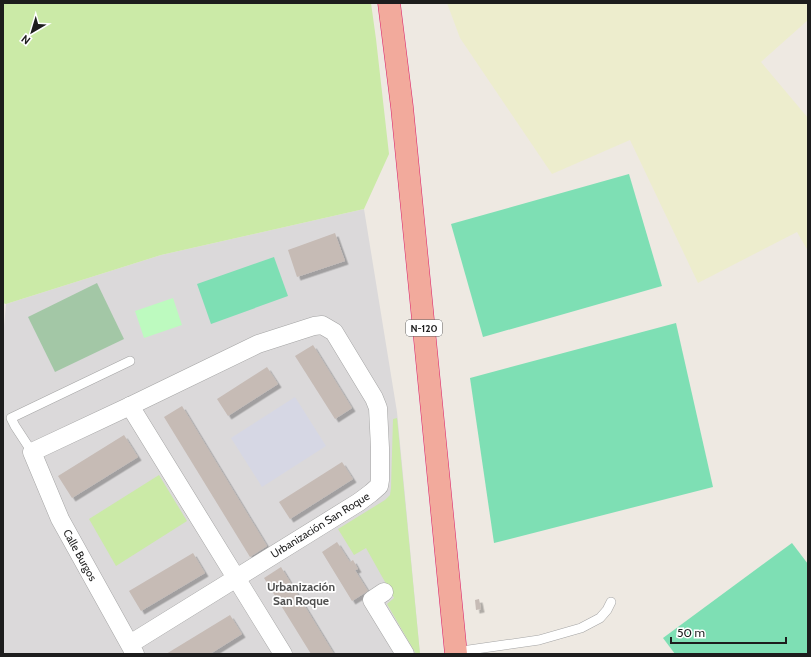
<svg xmlns="http://www.w3.org/2000/svg" width="811" height="657" viewBox="0 0 811 657" font-family="Cabin,sans-serif">
  <defs>
    <filter id="shadow"><feDropShadow dx="3.5" dy="3.5" stdDeviation="0" flood-color="#0004"/></filter>
  </defs>
  <rect width="100%" height="100%" fill="#eee9e2"/>
  <path fill="#dbd9da" d="M364,209L397,412L420,654H3V338L6,304L161,255Z"/>
  <path fill="#ededcd" d="M447,3H808V20L761,62L808,118V251L797,232L698,283L630,140L552,174L460,38Z"/>
  <g fill="#cbeaa7">
    <path d="M3,3H371L376,39L389,154L364,209L161,255L6,304L3,303Z"/>
    <path d="M397,418L420,654H416L387,604L394,598L366,548L354,555L338,529L385,500L390,495L391,488L393,419Z"/>
    <path d="M159,475L187,521L116,566L89,519Z"/>
  </g>
  <path fill="#a3c7a6" d="M97,283L124,339L55,372L28,317Z"/>
  <path fill="#bdfabf" d="M173,298L182,325L144,338L135,311Z"/>
  <g fill="#7edfb4">
    <path d="M629,174L662,286L483,337L451,224Z"/>
    <path d="M274,257L288,296L211,324L197,284Z"/>
    <path d="M676,323L713,487L494,543L470,378Z"/>
    <path d="M792,543L808,564V654H675L663,638Z"/>
  </g>
  <path fill="#d6d7e4" d="M295,397L326,446L262,487L231,438Z"/>
  <g fill="#c6bbb5" filter="url(#shadow)">
    <path d="M335,233L345,261L297,277L288,250Z"/>
    <path d="M313,345L352,408L335,419L295,356Z"/>
    <path d="M267,367L278,384L228,416L217,399Z"/>
    <path d="M182,406L267,546L250,557L164,417Z"/>
    <path d="M124,435L138,457L72,498L58,476Z"/>
    <path d="M342,462L353,479L290,519L279,502Z"/>
    <path d="M337,542L350,562L353,560L358,569L355,570L368,591L352,601L322,552Z"/>
    <path d="M193,553L205,573L141,611L129,591Z"/>
    <path d="M281,567L334,654H311L264,578Z"/>
    <path d="M479,599L481,609L476,610L475,600Z"/>
    <path d="M230,615L242,634L210,654H166Z"/>
  </g>
  <g fill="none" stroke-linecap="round" stroke-linejoin="round">
    <g stroke="#a4a4a4" stroke-width="10">
      <g id="service">
        <path d="M32,452L15,426L11,418L130,361"/>
        <path d="M455,652L539,640L581,628L600,618L607,610L611,602"/>
      </g>
    </g>
    <g stroke="#a4a4a4" stroke-width="19">
      <g id="minor">
        <path d="M130,406L283,654"/>
        <path d="M384,592L372,600L405,654"/>
        <path d="M130,644L359,502L371,493L379,486L380,480V448L378,408L374,398L334,332L322,325L314,326L258,344L130,406L32,452L60,519L135,654"/>
      </g>
    </g>
    <g stroke="#da216b" stroke-width="23">
      <path id="trunk" d="M389,3L402,107L456,654"/>
    </g>
    <use href="#service" stroke="#fff" stroke-width="9"/>
    <use href="#minor" stroke="#fff" stroke-width="18"/>
    <use href="#trunk" stroke="#f2aa9c" stroke-width="22"/>
  </g>
  <g text-anchor="middle" dominant-baseline="central" stroke-width="3.5" stroke-linejoin="round" paint-order="stroke">
    <rect fill="#fff" stroke="#616161" stroke-width="1" x="406" y="320" width="36" height="16" rx="3"/>
    <g font-size="10" font-weight="bold" fill="#1d1d1d">
      <text x="424" y="328">N-120</text>
    </g>
    <g font-size="11" fill="#1d1d1d" stroke="#fff">
      <text transform="translate(320 525) rotate(-32)">Urbanización San Roque</text>
      <text transform="translate(80 555) rotate(61)">Calle Burgos</text>
    </g>
    <g font-size="12" font-weight="bold" fill="#505050" stroke="#fff">
      <text x="301" y="586">Urbanización<tspan x="301" dy="14">San Roque</tspan></text>
    </g>
  </g>
  <rect width="811" height="657" fill="none" stroke="#1d1d1d" stroke-width="8"/>
  <g transform="translate(32 32) rotate(218)" stroke="#ffffff" stroke-width="3" paint-order="stroke">
  <path d="M0-3L7 15L0 10L-7 15Z" fill="#1d1d1d"/>
  <text y="-6" font-size="11" font-weight="bold" text-anchor="middle" fill="#1d1d1d">N</text>
  </g>
  <path d="M671 637v6h115v-6" fill="none" stroke="#1d1d1d" stroke-width="2"/>
  <text x="677" y="637" font-size="12" fill="#1d1d1d" stroke="#ffffff" stroke-width="3" paint-order="stroke">50 m</text>
</svg>
